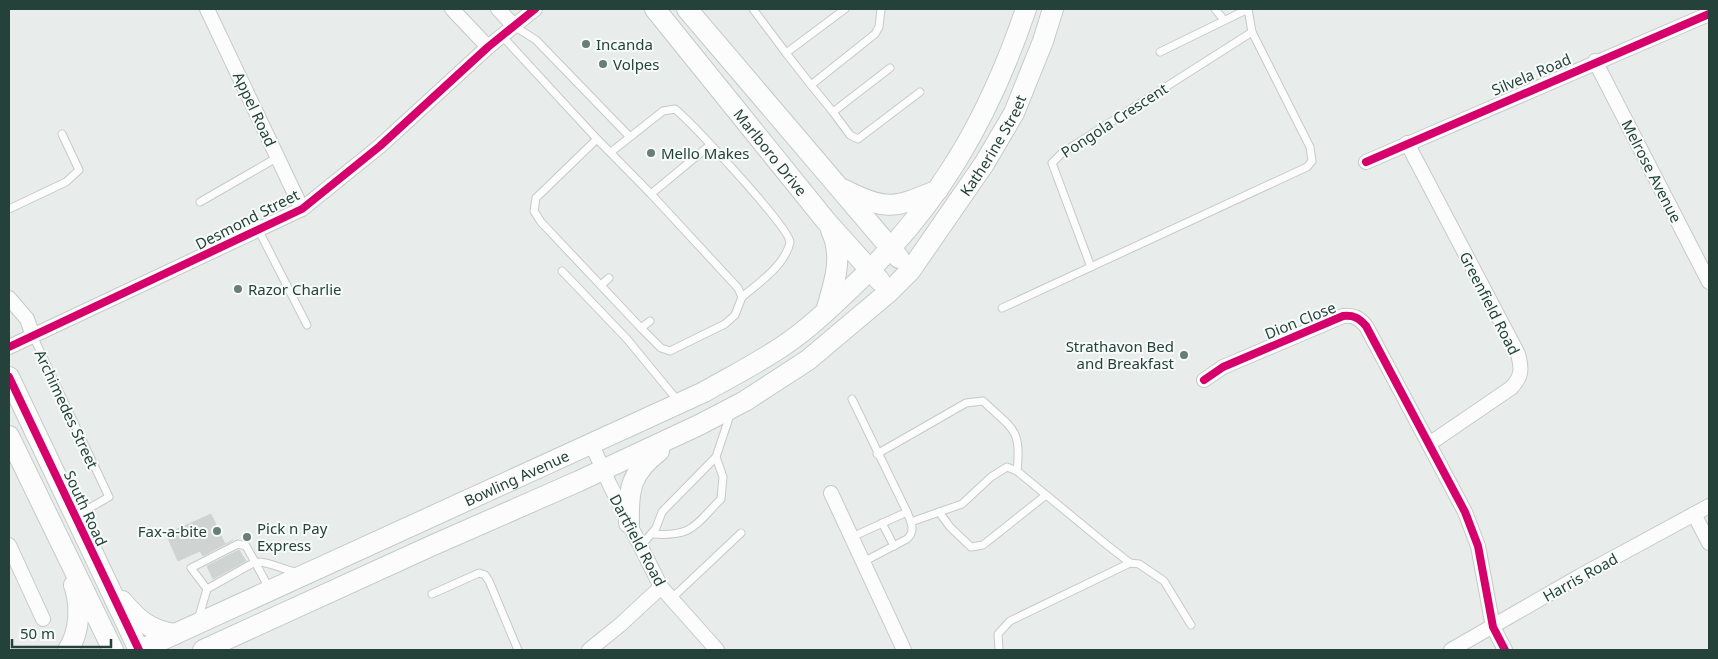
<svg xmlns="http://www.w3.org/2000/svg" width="1718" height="659" viewBox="0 0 1718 659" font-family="'Noto Sans',sans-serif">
  <rect width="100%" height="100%" fill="#e8edeb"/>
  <g fill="#cfd4d2" stroke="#d1d6d4">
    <path d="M211,514L225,544L233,540L203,556L200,551L178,561L166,534Z"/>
    <path d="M239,550L246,561L213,579L207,566Z"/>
  </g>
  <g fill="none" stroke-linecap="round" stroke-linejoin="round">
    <g stroke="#c5cac8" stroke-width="9">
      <g id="lane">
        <path d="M753,9L786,53L845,9"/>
        <path d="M881,9L879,27L875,34L811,85L833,112L890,68"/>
        <path d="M1215,9L1224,20"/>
        <path d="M514,26L536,40L629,136"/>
        <path d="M502,36L597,139L651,194L710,145"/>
        <path d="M1160,52L1248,9"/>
        <path d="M786,53L811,85"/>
        <path d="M833,112L850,135L858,139L920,92"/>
        <path d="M597,139L536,198L534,211L541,222L641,328L661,348L670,351L725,324L735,315L742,297L738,288L651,194"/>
        <path d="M611,152L663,111L675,109C692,123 788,226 790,242C786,264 759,283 742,297"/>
        <path d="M200,202L278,157"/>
        <path d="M9,209L66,182L79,170L62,134"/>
        <path d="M259,231L307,325"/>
        <path d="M1091,267L1052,163L1062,153L1252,32L1248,9"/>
        <path d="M562,271L627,339L678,401"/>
        <path d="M601,285L609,278"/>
        <path d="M1002,308L1307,167L1312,161L1310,147L1252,32"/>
        <path d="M641,328L650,321"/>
        <path d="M33,336L109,497L77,515"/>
        <path d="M852,399L907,512C911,522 916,531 907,539L863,562"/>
        <path d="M877,454L966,403L983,401C1012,429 1022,428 1017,471"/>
        <path d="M939,512L950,527L971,547L983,545L1046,495"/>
        <path d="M911,522L962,504L991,477L1007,467L1017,471L1107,545L1130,563L1139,564L1164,581L1191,625"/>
        <path d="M882,523L894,546"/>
        <path d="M652,534C693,537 694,526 721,499L723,477L716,457"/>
        <path d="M852,537L907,512"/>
        <path d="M640,547L656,528L662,512L716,457L731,412"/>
        <path d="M207,589L255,562L270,590"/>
        <path d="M432,594L479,573L485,575L489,581L518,650"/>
        <path d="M671,599L741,533"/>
        <path d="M198,620L207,589L191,568L238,544L246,546L255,562C270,561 282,570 297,572"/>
        <path d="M999,650L998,634L1010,621L1130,563"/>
      </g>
    </g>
    <g stroke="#c5cac8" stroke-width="16">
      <g id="street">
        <path d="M207,9L302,209"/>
        <path d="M452,9L488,47"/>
        <path d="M498,9L514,26"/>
        <path d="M1595,61L1709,282"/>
        <path d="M1407,143L1518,354C1522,369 1522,377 1511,388L1429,444"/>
        <path d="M1366,162L1709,14"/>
        <path d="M9,298L27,319L33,336"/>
        <path d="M9,347L302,209L380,146L488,47L535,9"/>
        <path d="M1204,380L1223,367L1343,316C1354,315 1359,318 1366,326L1465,512L1478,546L1493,627L1505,650"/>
        <path d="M592,445L609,483L661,587L717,650"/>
        <path d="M831,493L904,650"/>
        <path d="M1694,514L1709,543"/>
        <path d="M9,545L43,619"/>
        <path d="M589,650L620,625L661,587"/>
        <path d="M1451,650L1580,576L1709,506"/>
      </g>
    </g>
    <g stroke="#c3cbc8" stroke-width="22">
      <g id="secondary">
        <path id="s1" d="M655,9L826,221L880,281"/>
        <path d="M687,9L899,258"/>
        <path d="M845,190C887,212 897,207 938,190"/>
        <path d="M826,311C834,284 844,257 831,230"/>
        <path d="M9,377L139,650"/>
        <path d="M9,436L113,650"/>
        <path d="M629,523C628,488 631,473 659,451"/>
        <path d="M122,601C137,619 150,631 175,634"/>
        <path d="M68,650C80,632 81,605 74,585"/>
        <path id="s2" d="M140,650L704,392C730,377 758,363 783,346C807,330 828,310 849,290C937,209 988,121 1026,9"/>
        <path id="s3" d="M203,650L431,546L579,481L699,425L745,401L808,360L890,291L910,271L984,164L1014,113L1043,41L1053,9"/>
      </g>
    </g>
    <use href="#lane" stroke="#fcfcfc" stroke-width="7"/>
    <use href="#street" stroke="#fcfcfc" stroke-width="14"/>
    <use href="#secondary" stroke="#fcfcfc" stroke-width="20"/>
    <g stroke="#f7fbf9" stroke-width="11">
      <g id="cycleway">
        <path d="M1366,162L1709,14"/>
        <path d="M9,347L302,209L380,146L488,47L535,9"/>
        <path d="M9,377L139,650"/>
        <path d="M1204,380L1223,367L1343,316C1354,315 1359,318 1366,326L1465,512L1478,546L1493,627L1505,650"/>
      </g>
    </g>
    <use href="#cycleway" stroke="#d6006c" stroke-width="8"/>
  </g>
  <g fill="#697e78" stroke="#f7fbf9" stroke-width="2">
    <circle cx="586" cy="44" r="5"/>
    <circle cx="603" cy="64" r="5"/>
    <circle cx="651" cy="153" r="5"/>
    <circle cx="238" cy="289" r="5"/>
    <circle cx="1184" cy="355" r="5"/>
    <circle cx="217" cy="531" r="5"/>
    <circle cx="247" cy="537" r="5"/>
  </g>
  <g text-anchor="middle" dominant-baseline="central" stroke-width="4" stroke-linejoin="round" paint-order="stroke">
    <g font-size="15" fill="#24423a" stroke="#f7fbf9" text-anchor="start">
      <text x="596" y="44">Incanda</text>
      <text x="613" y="64">Volpes</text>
      <text x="661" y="153">Mello Makes</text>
      <text x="248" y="289">Razor Charlie</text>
      <text x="1174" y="346" text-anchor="end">Strathavon Bed<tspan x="1174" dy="17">and Breakfast</tspan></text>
      <text x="257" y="528">Pick n Pay<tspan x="257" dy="17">Express</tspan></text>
      <text x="207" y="531" text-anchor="end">Fax-a-bite</text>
    </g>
    <g font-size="15" fill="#24423a" stroke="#f7fbf9">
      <text transform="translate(1531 74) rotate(-23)">Silvela Road</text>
      <text transform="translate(255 109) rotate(65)">Appel Road</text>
      <text transform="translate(1114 120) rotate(-33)">Pongola Crescent</text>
      <text stroke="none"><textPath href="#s3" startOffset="958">Katherine Street</textPath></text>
      <text stroke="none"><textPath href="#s1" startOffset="184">Marlboro Drive</textPath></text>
      <text transform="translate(1652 171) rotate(63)">Melrose Avenue</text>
      <text transform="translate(247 219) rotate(-27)">Desmond Street</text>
      <text transform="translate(1490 303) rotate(63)">Greenfield Road</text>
      <text transform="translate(1300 320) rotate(-22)">Dion Close</text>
      <text transform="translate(67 409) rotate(65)">Archimedes Street</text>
      <text stroke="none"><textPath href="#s2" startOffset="414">Bowling Avenue</textPath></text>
      <text transform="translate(86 508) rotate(65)">South Road</text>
      <text transform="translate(638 540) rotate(62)">Dartfield Road</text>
      <text transform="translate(1580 577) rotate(-29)">Harris Road</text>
    </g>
  </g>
  <rect width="1718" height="659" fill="none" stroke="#24423a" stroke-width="20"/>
  <path d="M12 639v8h99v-8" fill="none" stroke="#24423a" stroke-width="2.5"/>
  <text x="20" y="639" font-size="15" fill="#24423a" stroke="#f7fbf9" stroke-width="4" paint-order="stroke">50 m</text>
</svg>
